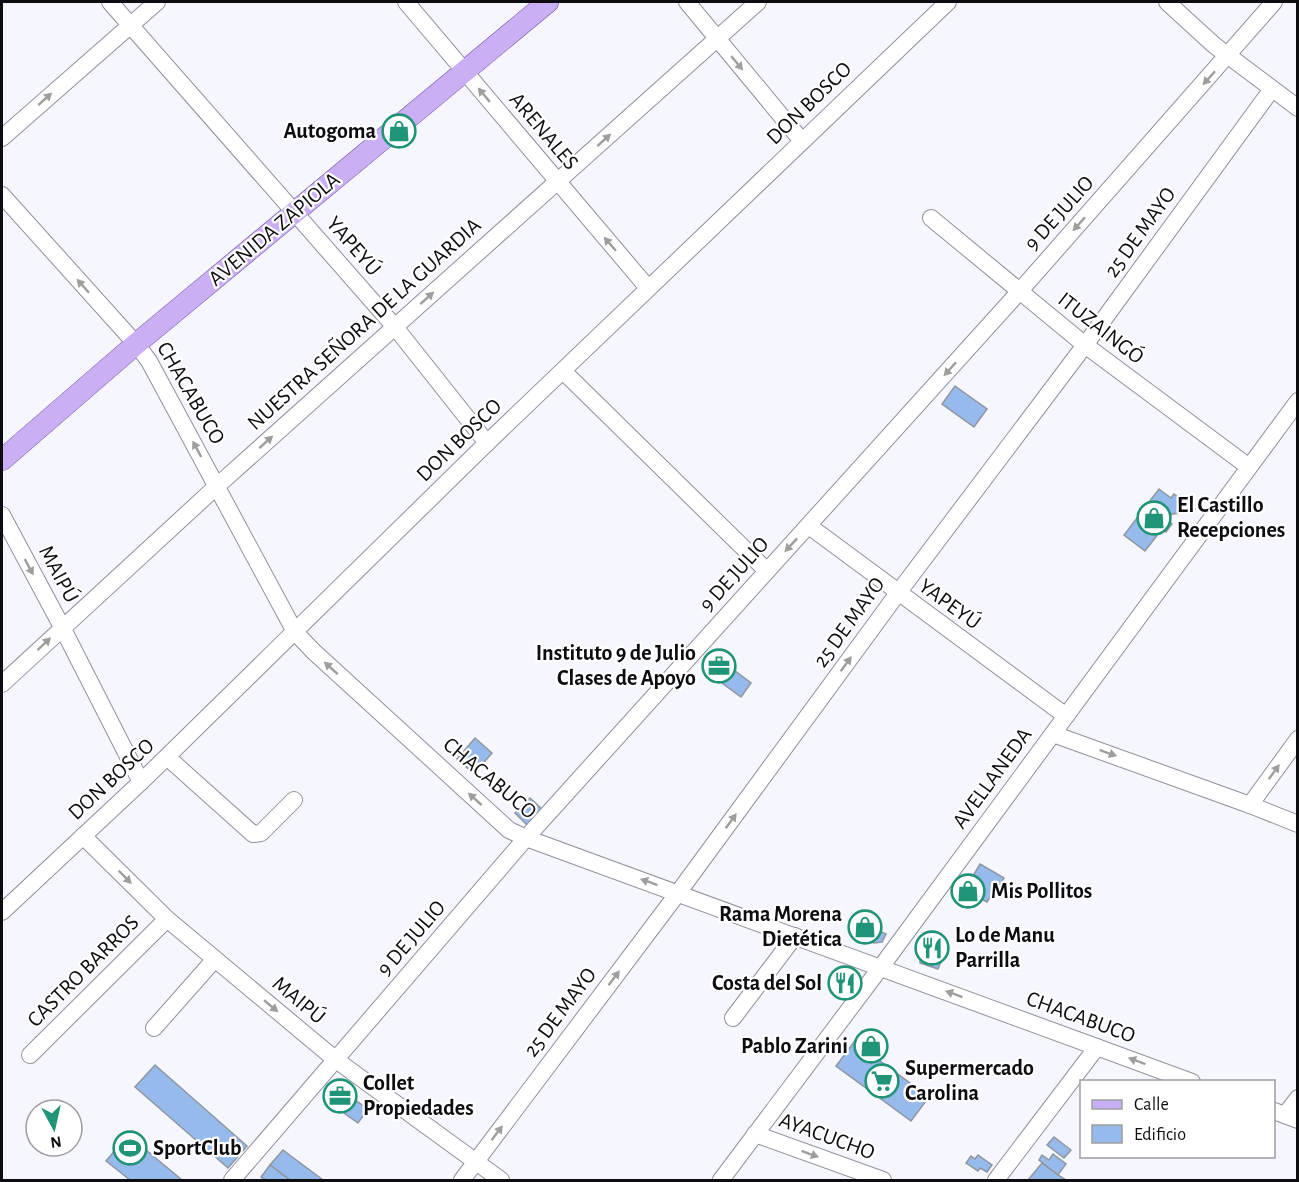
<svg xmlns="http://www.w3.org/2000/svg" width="1299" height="1182" viewBox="0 0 1299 1182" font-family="'Alegreya Sans',sans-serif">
  <rect width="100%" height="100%" fill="#f5f6fe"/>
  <g fill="#97baec" stroke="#90969e" stroke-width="1.5">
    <path d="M955,386L987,409L974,427L942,404Z"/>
    <path d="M1159,489L1171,498L1174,494L1195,509L1192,512L1172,514L1168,521L1172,524L1166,532L1162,529L1145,551L1124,535Z"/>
    <path d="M718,658L751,683L741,697L707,672Z"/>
    <path d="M475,738L492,753L474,774L457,759Z"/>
    <path d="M530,798L544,811L529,827L515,813Z"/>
    <path d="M980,864L1004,878L994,895L992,894L987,902L978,897L972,902L961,896Z"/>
    <path d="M860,922L886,934L882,942L874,943L855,933Z"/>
    <path d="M934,934L944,940L933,956L941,961L938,969L920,963V956Z"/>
    <path d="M862,1031L887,1050L879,1060L854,1042Z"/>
    <path d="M854,1042L929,1097L911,1121L836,1066Z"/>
    <path d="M155,1065L247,1146L228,1168L135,1087Z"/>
    <path d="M342,1091L368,1109L358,1123L327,1101L332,1094Z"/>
    <path d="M128,1135L182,1180H130L106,1161Z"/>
    <path d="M1054,1137L1071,1150L1064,1158L1047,1145Z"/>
    <path d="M283,1150L323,1180H290L270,1165Z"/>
    <path d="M1053,1154L1066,1164L1058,1175L1039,1160L1042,1155L1049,1160Z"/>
    <path d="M978,1155L992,1165L987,1172L980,1168L978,1171L966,1163L971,1156L975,1159Z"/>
    <path d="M1042,1163L1058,1175L1066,1180H1028Z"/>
    <path d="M270,1165L290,1180H266L261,1177Z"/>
  </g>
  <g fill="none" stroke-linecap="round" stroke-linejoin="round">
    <g stroke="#8f919a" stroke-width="18">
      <g id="minor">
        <path d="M110,2L395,327L487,443"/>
        <path d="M406,2L648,288"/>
        <path d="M687,2L802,141"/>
        <path d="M1167,2L1214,45L1298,108"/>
        <path d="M2,138L157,2"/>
        <path d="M2,195L136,344L149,361L295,632L313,651L509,830L526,838L1192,1082"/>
        <path d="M931,218L1085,345L1249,467"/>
        <path d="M563,371L767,571"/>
        <path d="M2,515L62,627L141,782"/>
        <path d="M809,526L1066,716"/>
        <path d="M2,684L217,486L758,2"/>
        <path d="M1053,734L1250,805L1298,824"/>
        <path d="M167,757L253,834L261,833L294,800"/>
        <path d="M1250,805L1298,739"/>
        <path d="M83,836L167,919L336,1060L501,1180"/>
        <path d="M2,912L141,782L487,443L948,2"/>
        <path d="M733,1018L795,936"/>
        <path d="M154,1028L215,959"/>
        <path d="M30,1055L167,919"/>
        <path d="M1274,1111L1298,1120"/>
        <path d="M1285,1115L1298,1098"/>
        <path d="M755,1134L883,1180"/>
        <path d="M232,1180L526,838L1019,292L1274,2"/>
        <path d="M462,1180L678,893L898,593L1085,345L1272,89"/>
        <path d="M721,1180L881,967L1298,401"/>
        <path d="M996,1180L1097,1047"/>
      </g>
    </g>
    <g stroke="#70539f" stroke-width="22">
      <path id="major" d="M2,460L136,344L548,2"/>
    </g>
    <use href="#minor" stroke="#fff" stroke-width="16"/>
    <use href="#major" stroke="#caaff4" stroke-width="21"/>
  </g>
  <defs><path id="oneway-solid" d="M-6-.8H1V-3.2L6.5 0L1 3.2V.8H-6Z" transform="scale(1.5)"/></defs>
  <g fill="#9e9ea0">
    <use href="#oneway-solid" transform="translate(737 63) rotate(50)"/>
    <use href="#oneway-solid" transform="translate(1209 78) rotate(132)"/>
    <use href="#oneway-solid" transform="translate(484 95) rotate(-130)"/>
    <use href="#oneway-solid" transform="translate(45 99) rotate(-42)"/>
    <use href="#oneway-solid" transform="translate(604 140) rotate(-42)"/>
    <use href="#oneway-solid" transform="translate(1079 224) rotate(132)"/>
    <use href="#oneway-solid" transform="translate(610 244) rotate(-131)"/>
    <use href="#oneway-solid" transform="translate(83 286) rotate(-132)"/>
    <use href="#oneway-solid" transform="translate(427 298) rotate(-42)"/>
    <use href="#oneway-solid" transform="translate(950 369) rotate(132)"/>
    <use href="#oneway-solid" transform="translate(266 442) rotate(-42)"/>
    <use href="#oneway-solid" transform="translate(197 449) rotate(-118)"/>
    <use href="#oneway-solid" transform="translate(791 545) rotate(133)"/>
    <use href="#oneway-solid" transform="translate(29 567) rotate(62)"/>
    <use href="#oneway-solid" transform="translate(44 644) rotate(-43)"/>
    <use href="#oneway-solid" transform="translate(846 664) rotate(-54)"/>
    <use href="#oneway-solid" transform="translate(331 668) rotate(-138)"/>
    <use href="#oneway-solid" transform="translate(1108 753) rotate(20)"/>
    <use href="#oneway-solid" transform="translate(1274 772) rotate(-54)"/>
    <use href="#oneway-solid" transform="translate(475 799) rotate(-138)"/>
    <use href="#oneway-solid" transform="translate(731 821) rotate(-54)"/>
    <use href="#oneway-solid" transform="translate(125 877) rotate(45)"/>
    <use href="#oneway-solid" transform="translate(649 882) rotate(-160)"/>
    <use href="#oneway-solid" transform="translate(614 978) rotate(-53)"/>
    <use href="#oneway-solid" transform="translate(954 994) rotate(-160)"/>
    <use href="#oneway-solid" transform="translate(271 1006) rotate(40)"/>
    <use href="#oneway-solid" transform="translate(1137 1061) rotate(-160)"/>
    <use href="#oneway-solid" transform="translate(497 1133) rotate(-53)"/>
    <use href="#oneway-solid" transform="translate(810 1154) rotate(20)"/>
  </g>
  <defs>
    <g id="shop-ring" transform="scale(1.725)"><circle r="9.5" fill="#fff" stroke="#209477" stroke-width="1.5"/><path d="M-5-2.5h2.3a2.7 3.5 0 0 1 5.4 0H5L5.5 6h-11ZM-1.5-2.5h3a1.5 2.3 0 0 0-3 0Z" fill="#209477"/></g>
    <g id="office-ring" transform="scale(1.725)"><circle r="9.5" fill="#fff" stroke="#209477" stroke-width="1.5"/><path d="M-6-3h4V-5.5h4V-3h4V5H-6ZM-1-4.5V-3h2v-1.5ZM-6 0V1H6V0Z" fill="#209477"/></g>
    <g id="restaurant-ring" transform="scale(1.725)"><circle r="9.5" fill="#fff" stroke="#209477" stroke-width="1.5"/><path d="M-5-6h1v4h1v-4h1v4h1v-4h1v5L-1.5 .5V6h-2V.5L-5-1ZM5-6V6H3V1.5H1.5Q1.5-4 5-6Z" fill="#209477"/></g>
    <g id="supermarket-ring" transform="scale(1.725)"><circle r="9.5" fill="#fff" stroke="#209477" stroke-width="1.5"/><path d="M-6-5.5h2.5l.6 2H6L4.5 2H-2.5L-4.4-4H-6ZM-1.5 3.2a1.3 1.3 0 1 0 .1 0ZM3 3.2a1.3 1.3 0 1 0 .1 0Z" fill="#209477"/></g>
    <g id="stadium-ring" transform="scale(1.725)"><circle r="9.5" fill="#fff" stroke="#209477" stroke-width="1.5"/><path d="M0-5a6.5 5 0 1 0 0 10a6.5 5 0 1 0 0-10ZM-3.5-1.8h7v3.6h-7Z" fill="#209477"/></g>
  </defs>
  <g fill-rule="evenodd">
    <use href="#shop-ring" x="399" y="131"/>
    <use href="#shop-ring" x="1154" y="518"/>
    <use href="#office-ring" x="719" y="666"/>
    <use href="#shop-ring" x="968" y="891"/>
    <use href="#shop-ring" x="865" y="927"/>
    <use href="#restaurant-ring" x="932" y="948"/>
    <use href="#restaurant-ring" x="845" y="983"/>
    <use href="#shop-ring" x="871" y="1046"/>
    <use href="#supermarket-ring" x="882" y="1081"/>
    <use href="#office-ring" x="340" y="1096"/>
    <use href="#stadium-ring" x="130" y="1148"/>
  </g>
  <g text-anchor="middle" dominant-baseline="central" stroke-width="4.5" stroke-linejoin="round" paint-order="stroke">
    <g font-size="22" fill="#0d0d11" stroke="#fff">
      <text transform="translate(809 103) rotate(-44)">DON BOSCO</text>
      <text transform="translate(544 131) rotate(50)">ARENALES</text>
      <text transform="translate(1059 213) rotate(-48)">9 DE JULIO</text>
      <text transform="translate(274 229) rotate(-40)">AVENIDA ZAPIOLA</text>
      <text transform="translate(1140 232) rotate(-54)">25 DE MAYO</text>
      <text transform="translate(354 246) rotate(49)">YAPEYÚ</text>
      <text transform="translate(364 324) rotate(-42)">NUESTRA SEÑORA DE LA GUARDIA</text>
      <text transform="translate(1101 328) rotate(38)">ITUZAINGÓ</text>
      <text transform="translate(191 393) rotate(60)">CHACABUCO</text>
      <text transform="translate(459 440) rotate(-44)">DON BOSCO</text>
      <text transform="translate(59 574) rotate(62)">MAIPÚ</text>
      <text transform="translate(734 574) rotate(-48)">9 DE JULIO</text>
      <text transform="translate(950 604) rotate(36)">YAPEYÚ</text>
      <text transform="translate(849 622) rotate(-54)">25 DE MAYO</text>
      <text transform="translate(490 778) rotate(40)">CHACABUCO</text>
      <text transform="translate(992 778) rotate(-54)">AVELLANEDA</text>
      <text transform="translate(111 779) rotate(-43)">DON BOSCO</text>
      <text transform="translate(411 938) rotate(-49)">9 DE JULIO</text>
      <text transform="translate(83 971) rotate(-45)">CASTRO BARROS</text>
      <text transform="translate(299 1000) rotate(40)">MAIPÚ</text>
      <text transform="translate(560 1012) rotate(-53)">25 DE MAYO</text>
      <text transform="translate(1081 1017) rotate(20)">CHACABUCO</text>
      <text transform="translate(827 1136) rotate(20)">AYACUCHO</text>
    </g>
    <g font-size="22" font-weight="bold" fill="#0d0d11" stroke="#fff" text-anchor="start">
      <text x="376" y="131" text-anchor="end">Autogoma</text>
      <text x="1177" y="505">El Castillo<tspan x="1177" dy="25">Recepciones</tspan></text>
      <text x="696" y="653" text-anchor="end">Instituto 9 de Julio<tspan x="696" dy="25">Clases de Apoyo</tspan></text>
      <text x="991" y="891">Mis Pollitos</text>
      <text x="842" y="914" text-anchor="end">Rama Morena<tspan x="842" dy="25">Dietética</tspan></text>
      <text x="955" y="935">Lo de Manu<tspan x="955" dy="25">Parrilla</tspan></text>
      <text x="822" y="983" text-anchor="end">Costa del Sol</text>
      <text x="848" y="1046" text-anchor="end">Pablo Zarini</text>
      <text x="905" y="1068">Supermercado<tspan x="905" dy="25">Carolina</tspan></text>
      <text x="363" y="1083">Collet<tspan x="363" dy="25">Propiedades</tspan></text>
      <text x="153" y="1148">SportClub</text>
    </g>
  </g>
  <rect width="1299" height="1182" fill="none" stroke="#0d0d11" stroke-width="6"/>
  <rect x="1080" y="1080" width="195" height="78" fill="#ffffff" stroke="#9e9ea0" stroke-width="1.5"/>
  <rect x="1092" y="1100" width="30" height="9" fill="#caaff4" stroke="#9e9ea0" stroke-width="1.5"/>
  <text x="1134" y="1110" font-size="18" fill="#0d0d11">Calle</text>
  <rect x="1092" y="1125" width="30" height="18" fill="#97baec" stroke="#9e9ea0" stroke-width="1.5"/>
  <text x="1134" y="1140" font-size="18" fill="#0d0d11">Edificio</text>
  <g transform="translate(54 1128) rotate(172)"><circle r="28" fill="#ffffff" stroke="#9e9ea0" stroke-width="1.5"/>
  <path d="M0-4.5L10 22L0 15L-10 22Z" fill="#209477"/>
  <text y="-9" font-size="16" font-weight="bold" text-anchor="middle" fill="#0d0d11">N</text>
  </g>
</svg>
